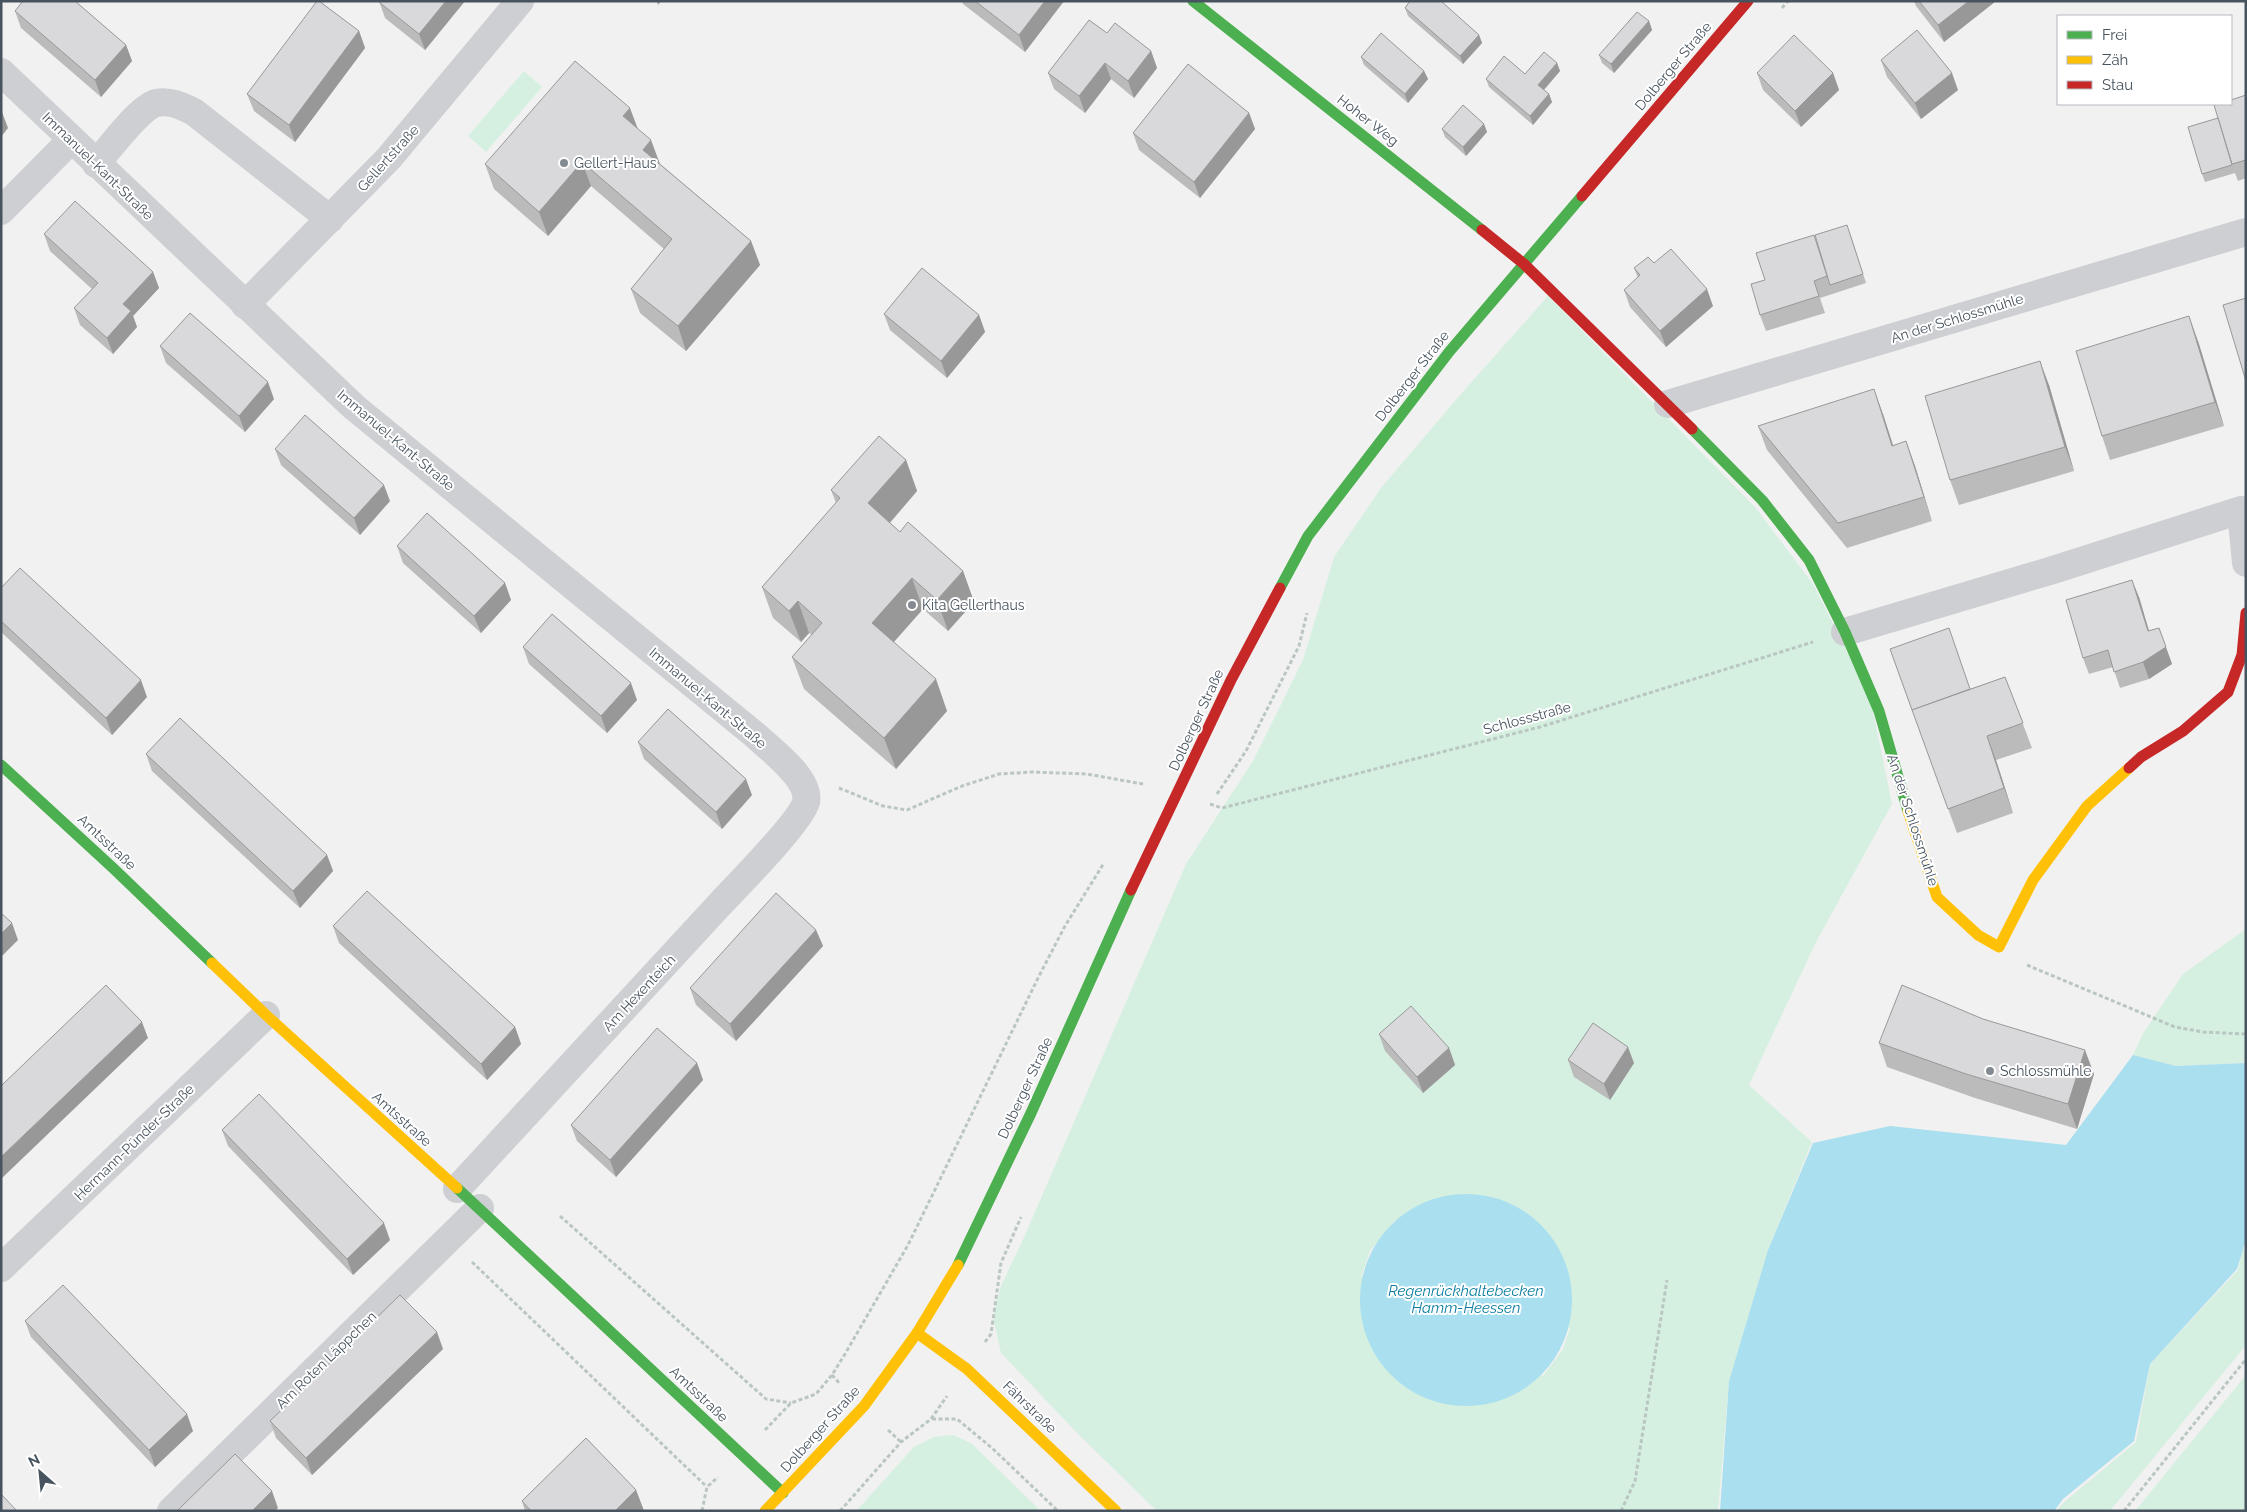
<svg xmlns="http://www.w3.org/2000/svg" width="2247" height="1512" viewBox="0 0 2247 1512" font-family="Raleway,sans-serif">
  <rect width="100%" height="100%" fill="#f2f1f1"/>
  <g fill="#d5f0e0" fill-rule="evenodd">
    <path d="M524,71L542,87L486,152L468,136Z"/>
    <path d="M1548,296L1755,507L1813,584L1870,697L1892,804L1816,942L1749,1085L1812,1142L1768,1250L1729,1382L1718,1511H1157L1079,1435L1001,1353L993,1317L1001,1286L1025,1235L1186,864L1253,761L1303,660L1334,557L1381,488L1460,395ZM1395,1220L1570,1328L1563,1349L1543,1376L1361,1277L1370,1251Z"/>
    <path d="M2246,929V1063L2176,1066L2133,1055L2144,1032L2183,974Z"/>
    <path d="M2243,1248L2246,1251V1345L2110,1511H2056L2063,1503L2136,1442L2150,1364L2238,1270Z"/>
    <path d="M2246,1375V1511H2135Z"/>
    <path d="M953,1435L971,1443L1041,1511H856L914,1447L934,1437Z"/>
  </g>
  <g fill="#a9dfef">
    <path d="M2133,1055L2176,1066L2246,1063V1240L2237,1269L2150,1364L2134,1441L2063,1499L2054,1511H1720L1729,1381L1768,1250L1813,1143L1890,1126L2066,1145Z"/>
    <circle cx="1466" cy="1300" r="106"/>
  </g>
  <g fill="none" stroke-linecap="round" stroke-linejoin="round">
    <g stroke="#bac6c2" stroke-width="3" stroke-dasharray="4 2.5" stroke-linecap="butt">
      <path d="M1782,8L1788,1"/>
      <path d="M839,788L883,806L907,810L962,786L999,774L1031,772L1087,774L1143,784"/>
      <path d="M1217,794L1246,751L1299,646L1307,613"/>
      <path d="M1210,804L1222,808L1540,727L1813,642"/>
      <path d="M2027,965L2175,1027L2203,1032L2246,1034"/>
      <path d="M560,1216L766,1399L791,1403"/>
      <path d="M472,1262L707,1487"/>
      <path d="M985,1342L991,1334L1001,1263L1021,1217"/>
      <path d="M832,1375L840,1384"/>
      <path d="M932,1419H957L992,1448L1058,1511"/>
      <path d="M765,1430L791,1403L816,1394L832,1375L845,1354L908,1245L1039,976L1065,926L1104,863"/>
      <path d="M888,1430L901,1442"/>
      <path d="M702,1511L707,1487L718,1477"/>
      <path d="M840,1511L901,1442L931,1419L947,1396"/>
      <path d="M1621,1511L1635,1481L1667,1280"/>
      <path d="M2124,1511L2246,1359"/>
    </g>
    <g stroke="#cdcfd2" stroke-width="28">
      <path d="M1,72L354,407L755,735C771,750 811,779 806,802C801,821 738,885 721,903C633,999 545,1094 457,1189"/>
      <path d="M96,164C109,149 139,108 156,103C170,100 182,106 194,112L330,219"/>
      <path d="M1,211L71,140"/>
      <path d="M245,305L389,158L520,1"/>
      <path d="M1668,404L2246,232"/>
      <path d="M1845,632L2053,570L2241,510L2246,563"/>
      <path d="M1,1268L266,1015"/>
      <path d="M171,1511L480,1208"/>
    </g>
    <g stroke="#4caf50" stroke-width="11">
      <path d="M1193,1L1482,230"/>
      <path d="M1692,429L1762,500L1809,560L1845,632L1879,711L1908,811"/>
      <path d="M1280,588L1308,536L1449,352L1582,196"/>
      <path d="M1,765L113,868L212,963"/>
      <path d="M457,1188L783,1493"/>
      <path d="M958,1265L1031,1113L1131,890"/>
    </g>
    <g stroke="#ffc107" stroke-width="11">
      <path d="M1908,811L1937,897L1978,935L1999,947L2033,880L2087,806L2129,768"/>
      <path d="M212,963L266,1015L457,1188"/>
      <path d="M917,1333L967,1369L1116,1511"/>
      <path d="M765,1511L864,1406L917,1333L958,1265"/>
    </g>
    <g stroke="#c62828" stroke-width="11">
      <path d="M1582,196L1748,1"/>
      <path d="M1482,230L1524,264L1692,429"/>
      <path d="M2129,768L2141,757L2183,731L2228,692L2242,655L2246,613"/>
      <path d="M1131,890L1231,680L1280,588"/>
    </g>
  </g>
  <g fill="#bbbbbc">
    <path d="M379,1H465L425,50L385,18Z"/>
    <path d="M962,1H1064L1025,52L963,4Z"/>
    <path d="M1914,1H1996L1944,42L1916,6Z"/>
    <path d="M1405,8L1479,35L1482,43L1463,64L1408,16Z"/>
    <path d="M15,11L126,45L132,61L101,97L21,28Z"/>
    <path d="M1649,21L1652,30L1614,73L1602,63L1599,55Z"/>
    <path d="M359,31L365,48L295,142L254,111L247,94Z"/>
    <path d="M1107,33L1151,51L1157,68L1134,98L1111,79L1085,113L1054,89L1048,73Z"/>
    <path d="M1361,57L1424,71L1428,79L1408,103L1364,65Z"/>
    <path d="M1881,60L1958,90L1921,119L1887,77Z"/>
    <path d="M1557,63L1560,71L1544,90L1549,94L1552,102L1533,125L1489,87L1486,79L1525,74Z"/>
    <path d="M1757,73H1833L1839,90L1801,127L1763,90Z"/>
    <path d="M2246,95V178L2238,181L2235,173L2205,182L2202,174L2218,118Z"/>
    <path d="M1249,113L1255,129L1200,198L1139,150L1133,133Z"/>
    <path d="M1484,124L1487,132L1466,156L1445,137L1442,129Z"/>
    <path d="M637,128L660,164L751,241L760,265L686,351L640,313L631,289L664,249L591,186L548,236L494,189L485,164Z"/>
    <path d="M1850,233L1866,283L1820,298L1825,313L1766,331L1760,315Z"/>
    <path d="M44,234L153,272L159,288L133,316L137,327L113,354L80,325L74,308L92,289L50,251Z"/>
    <path d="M1654,263L1713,306L1666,347L1630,307L1624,290L1638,278L1634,268Z"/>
    <path d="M884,314L979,315L985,332L947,378L890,330Z"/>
    <path d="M2198,341L2224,426L2110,460L2102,436Z"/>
    <path d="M160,346L274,399L245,432L166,363Z"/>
    <path d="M2049,385L2074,471L1959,505L1950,480Z"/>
    <path d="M1883,414L1893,446L1906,441L1915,466L1932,521L1847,548L1767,450L1758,426Z"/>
    <path d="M275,449L390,501L360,535L281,465Z"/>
    <path d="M906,460L917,491L890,523L900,532L963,571L974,602L948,631L923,609L894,642L947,711L896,769L804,689L792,657L812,635L809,633L801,642L773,618L762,587L836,503L831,490Z"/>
    <path d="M397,546L505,583L511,600L481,633L403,563Z"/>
    <path d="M1,588L147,697L112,735L1,632Z"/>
    <path d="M2139,597L2149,631L2159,628L2172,664L2149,679L2120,688L2113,667L2089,674L2083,658Z"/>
    <path d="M523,647L637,700L607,733L529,664Z"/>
    <path d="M1890,649L1970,689L2005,677L2032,748L1996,760L2013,813L1957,833Z"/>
    <path d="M638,742L752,795L722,829L644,759Z"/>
    <path d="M146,754L327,855L333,871L300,908L152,771Z"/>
    <path d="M333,926L515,1027L521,1044L487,1080L339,943Z"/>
    <path d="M816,930L823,946L736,1041L696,1005L690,988Z"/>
    <path d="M1379,1034L1449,1048L1455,1065L1423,1093L1385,1051Z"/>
    <path d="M1879,1043L2094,1074L2077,1129L1975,1098L1887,1067Z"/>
    <path d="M1568,1060L1634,1063L1610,1100L1574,1077Z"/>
    <path d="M697,1063L703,1080L616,1177L577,1141L571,1125Z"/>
    <path d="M222,1130L390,1240L353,1275L228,1146Z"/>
    <path d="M25,1321L193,1431L155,1467L31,1337Z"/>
    <path d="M443,1349L312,1475L276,1438L270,1421Z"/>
    <path d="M636,1490L644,1511H525L522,1501Z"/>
  </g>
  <g fill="#989899">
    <path d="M446,1H465L425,50L419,34Z"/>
    <path d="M657,1H661L658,5Z"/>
    <path d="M1045,1H1064L1025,52L1019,35Z"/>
    <path d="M1969,1H1996L1944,42L1938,25Z"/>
    <path d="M1649,21L1652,30L1614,73L1611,64Z"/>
    <path d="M359,31L365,48L295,142L289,125Z"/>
    <path d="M1479,35L1482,43L1463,64L1460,56Z"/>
    <path d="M126,45L132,61L101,97L95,80Z"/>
    <path d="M1151,51L1157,68L1134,98L1128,81Z"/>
    <path d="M1105,63L1111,79L1085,113L1079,96Z"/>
    <path d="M1557,63L1560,71L1541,93L1538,85Z"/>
    <path d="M1424,71L1428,79L1408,103L1405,94Z"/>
    <path d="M1833,73L1839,90L1801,127L1795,111Z"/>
    <path d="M1952,73L1958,90L1921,119L1915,103Z"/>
    <path d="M1549,94L1552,102L1533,125L1530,116Z"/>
    <path d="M630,108L639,132L623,116Z"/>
    <path d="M2,112L8,128L1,137V113Z"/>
    <path d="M1249,113L1255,129L1200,198L1194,182Z"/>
    <path d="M1484,124L1487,132L1466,156L1463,147Z"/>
    <path d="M651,140L660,164L643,150Z"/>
    <path d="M582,162L591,186L548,236L539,212Z"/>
    <path d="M751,241L760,265L686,351L678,326Z"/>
    <path d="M153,272L159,288L133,316L137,327L113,354L107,338L123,304Z"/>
    <path d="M1707,289L1713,306L1666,347L1660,331Z"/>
    <path d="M979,315L985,332L947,378L941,361Z"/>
    <path d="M2189,316L2198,341L2224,426L2215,402Z"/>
    <path d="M2040,361L2049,385L2074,471L2065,447Z"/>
    <path d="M268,382L274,399L245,432L239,416Z"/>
    <path d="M1874,389L1883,414L1901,470L1892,446Z"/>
    <path d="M1906,441L1915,466L1932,521L1924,497Z"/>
    <path d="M906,460L917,491L879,535L868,503Z"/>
    <path d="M384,485L390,501L360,535L354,518Z"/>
    <path d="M963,571L974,602L948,631L937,600Z"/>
    <path d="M912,578L923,609L883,654L872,623Z"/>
    <path d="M2132,580L2139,597L2154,648L2148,631Z"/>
    <path d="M505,583L511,600L481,633L474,616Z"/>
    <path d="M798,601L809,633L801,642L789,611Z"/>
    <path d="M2159,628L2172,664L2149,679L2143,662Z"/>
    <path d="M936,679L947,711L896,769L884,738Z"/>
    <path d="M141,680L147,697L112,735L106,718Z"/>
    <path d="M631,683L637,700L607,733L601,716Z"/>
    <path d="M1987,736L1996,760L2013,813L2004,788Z"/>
    <path d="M746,779L752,795L722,829L716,812Z"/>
    <path d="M327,855L333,871L300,908L293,891Z"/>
    <path d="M12,923L18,940L1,957V934Z"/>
    <path d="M816,930L823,946L736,1041L730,1024Z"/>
    <path d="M142,1022L148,1038L1,1179V1157Z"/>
    <path d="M515,1027L521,1044L487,1080L481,1064Z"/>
    <path d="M1628,1047L1634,1063L1610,1100L1604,1084Z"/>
    <path d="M1449,1048L1455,1065L1423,1093L1417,1077Z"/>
    <path d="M2085,1050L2094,1074L2077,1129L2068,1104Z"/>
    <path d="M697,1063L703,1080L616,1177L610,1160Z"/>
    <path d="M384,1223L390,1240L353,1275L347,1259Z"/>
    <path d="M437,1332L443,1349L312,1475L306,1458Z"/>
    <path d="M187,1414L193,1431L155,1467L149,1450Z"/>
    <path d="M636,1490L644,1511H615Z"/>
    <path d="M272,1491L278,1508L275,1511H252Z"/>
  </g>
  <g fill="#d9d9db" stroke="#989899">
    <path d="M23,1H75L126,45L95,80L15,11Z"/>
    <path d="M317,1H319L359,31L289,125L247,94Z"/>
    <path d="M379,1H446L419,34L379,2Z"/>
    <path d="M975,1H1045L1019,35Z"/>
    <path d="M1410,1H1441L1479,35L1460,56L1405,8Z"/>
    <path d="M1919,1H1969L1938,25Z"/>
    <path d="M1637,12L1649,21L1611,64L1599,55Z"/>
    <path d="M1089,20L1107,33L1115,23L1151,51L1128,81L1105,63L1079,96L1048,73Z"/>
    <path d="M1917,30L1952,73L1915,103L1881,60Z"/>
    <path d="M1381,33L1424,71L1405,94L1361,57Z"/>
    <path d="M1794,35L1833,73L1795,111L1757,73Z"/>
    <path d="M1544,52L1557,63L1538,85L1549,94L1530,116L1486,79L1504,56L1525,74Z"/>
    <path d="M575,61L630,108L623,116L651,140L643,150L751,241L678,326L631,289L672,239L582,162L539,212L485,164Z"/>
    <path d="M1188,64L1249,113L1194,182L1133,133Z"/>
    <path d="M2246,95V160L2232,164L2214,105L2218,104H2231V100Z"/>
    <path d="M1463,105L1484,124L1463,147L1442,129Z"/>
    <path d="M2218,118L2232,165L2202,174L2188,127Z"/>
    <path d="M75,201L153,272L123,304L131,311L107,338L74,308L98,283L44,234Z"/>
    <path d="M1847,225L1863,274L1830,285L1815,235Z"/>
    <path d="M1814,235L1827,276L1814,281L1819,296L1760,315L1751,284L1765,280L1756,253Z"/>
    <path d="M1671,249L1707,289L1660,331L1624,290L1640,275L1634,268L1648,257L1654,263Z"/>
    <path d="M922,268L979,315L941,361L884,314Z"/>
    <path d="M2246,298V381L2223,305Z"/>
    <path d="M190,313L268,382L239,416L160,346Z"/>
    <path d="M2189,316L2215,402L2102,436L2076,351Z"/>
    <path d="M2040,361L2065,447L1950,480L1925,396Z"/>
    <path d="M1874,389L1892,446L1906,441L1924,497L1838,523L1758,426Z"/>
    <path d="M305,415L384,485L354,518L275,449Z"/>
    <path d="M879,436L906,460L868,503L900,532L908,522L963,571L937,600L912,578L872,623L936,679L884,738L792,657L822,623L798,601L789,611L762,587L840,498L831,490Z"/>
    <path d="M427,513L505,583L474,616L397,546Z"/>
    <path d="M20,568L141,680L106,718L1,621V588Z"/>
    <path d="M2132,580L2148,631L2159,628L2166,647L2143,662L2114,672L2108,650L2083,658L2066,600Z"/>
    <path d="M552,614L631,683L601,716L523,647Z"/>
    <path d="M1949,628L1970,689L1912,710L1890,649Z"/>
    <path d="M2005,677L2023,723L1987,736L2004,788L1948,809L1912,710Z"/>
    <path d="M668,709L746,779L716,812L638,742Z"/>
    <path d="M180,718L327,855L293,891L146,754Z"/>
    <path d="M367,891L515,1027L481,1064L333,926Z"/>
    <path d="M776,893L816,930L730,1024L690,988Z"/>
    <path d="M1,913L12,923L1,934Z"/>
    <path d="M106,985L142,1022L1,1157V1086Z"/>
    <path d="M1902,985L1983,1019L2085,1050L2068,1104L1966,1074L1879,1043Z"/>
    <path d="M1411,1006L1449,1048L1417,1077L1379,1034Z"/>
    <path d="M1593,1023L1628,1047L1604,1084L1568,1060Z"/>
    <path d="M657,1028L697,1063L610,1160L571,1125Z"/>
    <path d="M259,1094L384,1223L347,1259L222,1130Z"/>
    <path d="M63,1285L187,1414L149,1450L25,1321Z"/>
    <path d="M400,1295L437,1332L306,1458L270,1421Z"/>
    <path d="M586,1438L636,1490L615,1511H531L522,1501Z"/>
    <path d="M235,1454L272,1491L252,1511H177Z"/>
    <path d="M1,1494L17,1511H1Z"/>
  </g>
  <g fill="#838a91" stroke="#fff" stroke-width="2">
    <circle cx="564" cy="163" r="5"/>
    <circle cx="912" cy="605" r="5"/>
    <circle cx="1990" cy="1071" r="5"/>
  </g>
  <g text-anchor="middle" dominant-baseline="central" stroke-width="4" stroke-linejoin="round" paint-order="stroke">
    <g font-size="14" fill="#47535e" stroke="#fff">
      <text transform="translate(1673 66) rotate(-50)">Dolberger Straße</text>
      <text transform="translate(1368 120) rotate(38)">Hoher Weg</text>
      <text transform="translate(388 158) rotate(-48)">Gellertstraße</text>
      <text transform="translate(98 166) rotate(44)">Immanuel-Kant-Straße</text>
      <text transform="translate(1957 318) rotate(-17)">An der Schlossmühle</text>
      <text transform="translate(1412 376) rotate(-52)">Dolberger Straße</text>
      <text transform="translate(396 440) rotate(40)">Immanuel-Kant-Straße</text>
      <text transform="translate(708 698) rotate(40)">Immanuel-Kant-Straße</text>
      <text transform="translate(1527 718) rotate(-15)">Schlossstraße</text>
      <text transform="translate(1196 720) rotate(-65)">Dolberger Straße</text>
      <text transform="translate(1913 820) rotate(72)">An der Schlossmühle</text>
      <text transform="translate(107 842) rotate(43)">Amtsstraße</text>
      <text transform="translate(639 993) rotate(-47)">Am Hexenteich</text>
      <text transform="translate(1025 1088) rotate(-65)">Dolberger Straße</text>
      <text transform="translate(402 1119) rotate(42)">Amtsstraße</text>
      <text transform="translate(134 1142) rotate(-44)">Hermann-Pünder-Straße</text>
      <text transform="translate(326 1360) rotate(-44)">Am Roten Läppchen</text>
      <text transform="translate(699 1394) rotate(43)">Amtsstraße</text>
      <text transform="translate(1030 1407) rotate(44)">Fährstraße</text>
      <text transform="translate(820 1429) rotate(-48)">Dolberger Straße</text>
    </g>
    <g font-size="14" fill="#47535e" stroke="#fff" text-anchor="start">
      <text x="574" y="163">Gellert-Haus</text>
      <text x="922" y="605">Kita Gellerthaus</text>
      <text x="2000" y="1071">Schlossmühle</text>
    </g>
    <g font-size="15" font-style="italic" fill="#0a7d9f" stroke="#fff">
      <text x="1466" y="1291">Regenrückhaltebecken<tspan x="1466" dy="17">Hamm-Heessen</tspan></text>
    </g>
  </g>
  <rect width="2247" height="1512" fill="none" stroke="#47535e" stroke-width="5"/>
  <rect x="2057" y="15" width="175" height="90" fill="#ffffff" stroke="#b5babf"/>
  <rect x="2067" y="31" width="25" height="8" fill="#4caf50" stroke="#b5babf"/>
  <text x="2102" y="40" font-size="15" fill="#47535e">Frei</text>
  <rect x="2067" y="56" width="25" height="8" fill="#ffc107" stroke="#b5babf"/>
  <text x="2102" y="65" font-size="15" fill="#47535e">Zäh</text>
  <rect x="2067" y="81" width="25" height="8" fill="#c62828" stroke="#b5babf"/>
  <text x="2102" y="90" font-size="15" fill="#47535e">Stau</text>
  <g transform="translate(40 1472) rotate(333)" stroke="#ffffff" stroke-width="4" paint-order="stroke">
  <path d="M0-4L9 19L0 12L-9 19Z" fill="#47535e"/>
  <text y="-8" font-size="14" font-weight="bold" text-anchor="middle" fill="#47535e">N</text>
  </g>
</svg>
